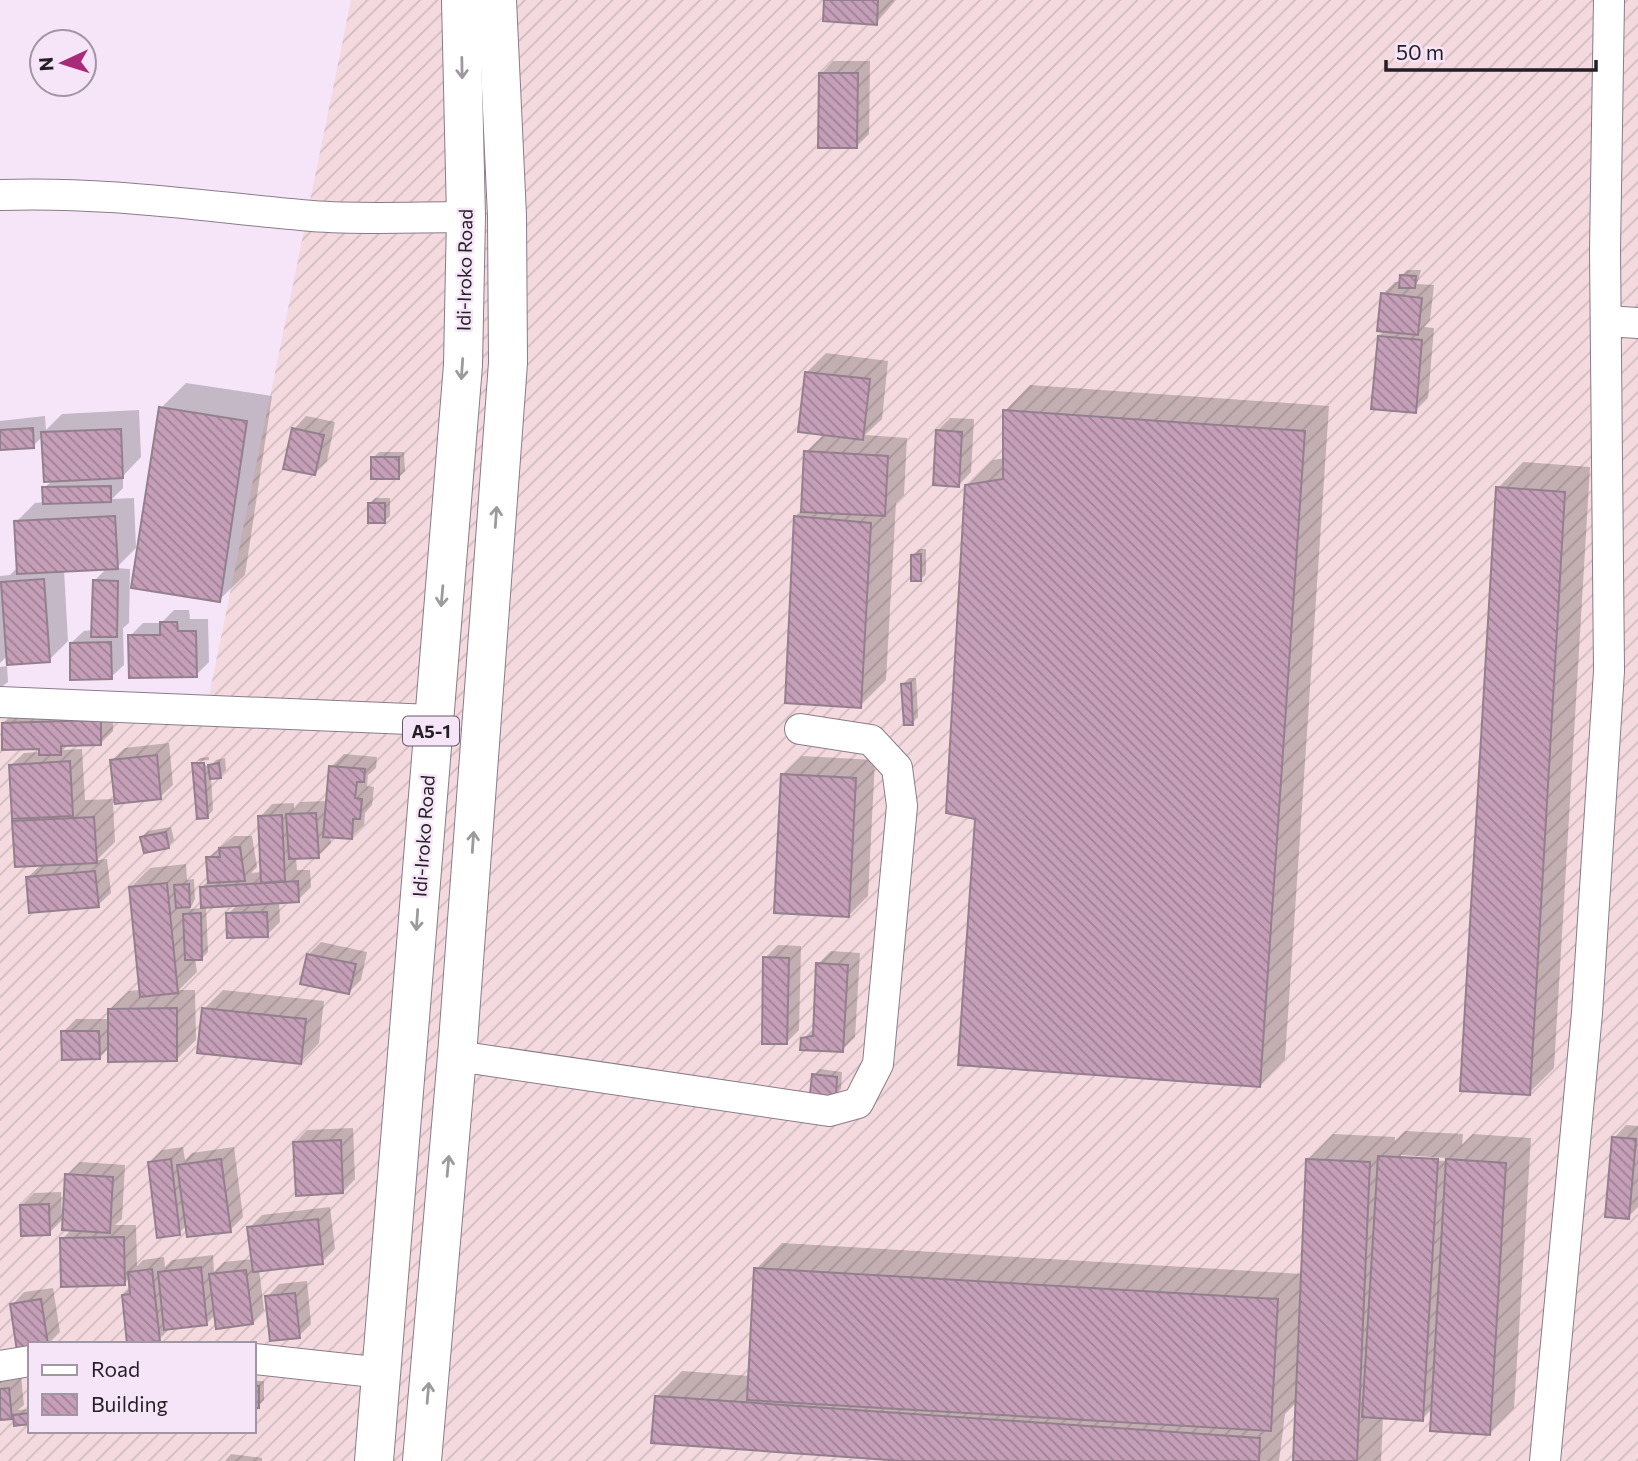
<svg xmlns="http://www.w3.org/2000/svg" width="1638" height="1461" viewBox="0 0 1638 1461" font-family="Commissioner,sans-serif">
  <defs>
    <pattern id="industrial-furrows" width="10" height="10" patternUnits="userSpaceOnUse" patternTransform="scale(1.75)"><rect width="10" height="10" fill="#f4dadf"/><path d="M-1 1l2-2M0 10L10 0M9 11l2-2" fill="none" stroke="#d1bbbf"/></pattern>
    <pattern id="building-back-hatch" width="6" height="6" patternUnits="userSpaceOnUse" patternTransform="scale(1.75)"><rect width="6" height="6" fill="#c59eb8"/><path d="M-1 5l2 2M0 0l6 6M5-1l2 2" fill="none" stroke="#a08095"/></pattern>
  </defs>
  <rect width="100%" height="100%" fill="#f6e5f8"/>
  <path fill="url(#industrial-furrows)" fill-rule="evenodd" d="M351,0H1638V1461H0V700L209,696ZM30,1344H254V1431H30Z"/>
  <g fill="#0003" fill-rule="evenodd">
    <path d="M826,0H896L876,23Z"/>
    <path d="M833,61H870L869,134L856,147L821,74Z"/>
    <path d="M1407,270H1421L1417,284L1434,285L1430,320L1424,327L1434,328L1428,398L1415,411L1379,337L1386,330L1383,294L1395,282H1401V276Z"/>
    <path d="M826,353L888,361L882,419L865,435L907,438L904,495L896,503L886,680L860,706L796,517L803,510L806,452L825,433L806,373Z"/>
    <path d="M186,383L272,396L245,575L219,600L161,408Z"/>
    <path d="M1030,385L1329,406L1285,1059L1260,1085L976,817L967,486L993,460L1005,458V411Z"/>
    <path d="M139,410L141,457L123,476V488L112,499L134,498L136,548L116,568L130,569L129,623L123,628L124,665L111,677L71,643L84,631L93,630L94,581L107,568L64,570L68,641L49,660L8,655L0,663V576L10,575L18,567L16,522L35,503L45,502L44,488L53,480L43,436L33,446L0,449V421L45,416L46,430L62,414Z"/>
    <path d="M306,416L335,422L327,461L314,473L294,429Z"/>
    <path d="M950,418L974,419L971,472L959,485L938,430Z"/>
    <path d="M379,452H404L405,471L399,477L373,458Z"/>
    <path d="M1523,462L1590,467L1554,1068L1529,1093L1498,488Z"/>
    <path d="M375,498H390V516L384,522L369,504Z"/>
    <path d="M919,549H926V574L920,580L913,555Z"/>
    <path d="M174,610H189L190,619H208L209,662L196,675L130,636L143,623H161Z"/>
    <path d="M7,666L8,682L0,688V667Z"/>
    <path d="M909,678H916L918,717L912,723L903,684Z"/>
    <path d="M113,709V731L101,743L69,744L63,750L82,749L85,800L116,799L112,760L125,748L169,743L173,785L160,797L113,803L115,842L97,860L107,859L111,893L98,905L28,877L42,864L14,822L19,817L11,765L24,753L41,752V748L3,723L16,711Z"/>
    <path d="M344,754L377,757L376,768L368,775L367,786L374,787L372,805L365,813L364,825L351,837L330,836L331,843L318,856L296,857L297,870H310L311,887L298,900L279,901L280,922L267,935L228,914L238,904L206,906L208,952L202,958H195L197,972L179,990H195L196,1040L176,1060L110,1047L99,1058L63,1032L76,1019H110L109,1010L129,991L141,990L131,887L150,868L186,864L187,880L194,879L195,899L190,909L202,908L201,888L209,880L208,858L234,836H252L257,867L251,873L262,872L260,817L272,804L294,803V809L301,802L328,801L331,767Z"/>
    <path d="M802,756L875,760L868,896L848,916L783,775Z"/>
    <path d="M209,757V760L198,761V765L210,766L216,760L225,758L226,770L220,776L211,777L213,810L208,816L194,764L200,758Z"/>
    <path d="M171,827L174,840L168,846L142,837L148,831Z"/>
    <path d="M321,942L367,952L361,980L349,992L308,955Z"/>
    <path d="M778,945L801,946L799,1030L786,1043L765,958Z"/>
    <path d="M831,951L860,953L855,1037L842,1050L803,1039L815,1027L818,964Z"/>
    <path d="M223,990L324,1001L319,1043L300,1063L204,1009Z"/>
    <path d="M820,1069L842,1072L841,1089L835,1095L814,1075Z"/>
    <path d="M1626,1125L1638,1126V1207L1628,1217L1614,1138Z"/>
    <path d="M353,1128L355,1179L343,1192L295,1143L307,1130Z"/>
    <path d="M1405,1131L1463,1134L1462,1145L1473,1134L1531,1138L1514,1408L1489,1433L1433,1408L1422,1419L1383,1416L1381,1461H1295L1297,1402L1285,1414L1279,1461H928L656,1397L682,1371L750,1376L756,1269L782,1243L1303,1274L1308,1160L1333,1134L1395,1137V1141ZM1401,1155L1447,1158V1161L1401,1159Z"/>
    <path d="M183,1147L185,1160L192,1153L234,1147L243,1217L230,1230L187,1225L179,1233L150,1162L162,1150Z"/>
    <path d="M80,1162L125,1165L122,1219L115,1225H136L137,1266L143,1260L164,1257L165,1267L172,1260L213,1255L214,1272L224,1262L253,1259L249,1228L262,1215L330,1207L335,1249L322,1262L259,1269L264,1310L252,1323L216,1314L206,1324L172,1327L159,1339L123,1295L131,1287L130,1277L124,1284L62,1239L72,1229L64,1218L49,1233L21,1206L34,1193L61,1192L62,1216H64L67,1175Z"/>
    <path d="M307,1281L311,1324L299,1336L267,1297L279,1284Z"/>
    <path d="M53,1288L60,1332L48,1344H30L12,1305L24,1292Z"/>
    <path d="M21,1376L24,1405L18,1410L30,1409V1422L16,1424L15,1414L0,1418V1378Z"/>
    <path d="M254,1381H264V1400L258,1406H254Z"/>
    <path d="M231,1454L262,1458V1461H225Z"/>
  </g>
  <g fill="url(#building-back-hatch)" stroke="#94808d" stroke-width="2">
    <path d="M824,0H878L877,25L823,21Z"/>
    <path d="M819,73H858L857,148H818Z"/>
    <path d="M1400,275L1416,276L1415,288H1399Z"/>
    <path d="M1381,293L1422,298L1418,335L1377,331Z"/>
    <path d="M1378,336L1422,340L1416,413L1371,409Z"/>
    <path d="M805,372L870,379L863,440L798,432Z"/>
    <path d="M159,407L247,421L220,602L131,588Z"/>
    <path d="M1003,410L1305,431L1260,1087L958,1065L975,819L946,813L965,485L1003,479Z"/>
    <path d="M33,428L34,448L0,450V430Z"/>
    <path d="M292,428L324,435L315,475L283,469Z"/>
    <path d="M121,429L123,478L44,482L41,432Z"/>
    <path d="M936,430L962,432L959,487L933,485Z"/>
    <path d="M804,451L888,456L885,516L801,512Z"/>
    <rect x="371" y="457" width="28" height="22"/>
    <path d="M111,486V502L43,504L42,487Z"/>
    <path d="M1496,487L1565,492L1530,1095L1460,1091Z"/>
    <rect x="368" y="503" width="17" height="20"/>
    <path d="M115,516L118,569L17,574L14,521Z"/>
    <path d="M794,516L871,523L861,708L785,703Z"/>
    <path d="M921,554V581H911V555Z"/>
    <path d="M44,579L50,662L7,665L1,582Z"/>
    <path d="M93,580L118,581L117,637H91Z"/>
    <path d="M160,622H177L178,631H196L197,677L129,678L128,635H160Z"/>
    <path d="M111,642L112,679L70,680V643Z"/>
    <path d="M911,683L913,725H904L901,684Z"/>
    <path d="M101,720V745L61,746V755H39V749L2,750V723Z"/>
    <path d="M157,755L161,799L115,804L110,760Z"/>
    <path d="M70,761L73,816L12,819L9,765Z"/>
    <path d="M192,763H204L208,818L197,819Z"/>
    <path d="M219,763L221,778L210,779L208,765Z"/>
    <path d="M329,766L365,769L364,782H357L355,798L362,799L360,819H353L352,839L323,837Z"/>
    <path d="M781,774L856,778L849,917L774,913Z"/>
    <path d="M316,813L319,858L289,859L286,814Z"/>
    <path d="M282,815L285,881L261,883L258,816Z"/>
    <path d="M94,817L97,863L15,867L12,821Z"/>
    <path d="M166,832L169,848L144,853L140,837Z"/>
    <path d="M240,847L245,881L208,883L206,857H220L219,848Z"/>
    <path d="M95,871L99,907L29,913L26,877Z"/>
    <path d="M298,881L299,902L201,908L200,887Z"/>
    <path d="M167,883L178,993L140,997L129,887Z"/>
    <path d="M189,884L190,907L176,908L174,885Z"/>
    <path d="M267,912L268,937L227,938L226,913Z"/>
    <path d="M201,913L202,960H185L183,914Z"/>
    <path d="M307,954L356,964L349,994L300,984Z"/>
    <path d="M763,957L789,958L787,1044H762Z"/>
    <path d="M816,963L848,965L843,1052L800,1050L801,1038L813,1036Z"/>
    <path d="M177,1008V1061L108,1062V1009Z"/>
    <path d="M202,1008L306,1019L301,1064L197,1053Z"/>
    <path d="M61,1031H99L100,1059L62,1060Z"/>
    <path d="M812,1074L837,1077L836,1097L810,1094Z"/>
    <path d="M1612,1137L1636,1139L1629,1219L1605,1217Z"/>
    <path d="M341,1140L343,1193L296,1196L293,1142Z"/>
    <path d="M1378,1156L1438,1159L1423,1421L1362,1417Z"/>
    <path d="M171,1159L180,1235L157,1238L148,1162Z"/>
    <path d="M221,1159L231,1232L187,1237L177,1165Z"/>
    <path d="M1306,1159L1370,1162L1357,1461H1293Z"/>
    <path d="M1446,1159L1506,1163L1490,1435L1430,1431Z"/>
    <path d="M65,1174L113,1177L110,1233L62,1230Z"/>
    <path d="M49,1204L50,1235L21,1236L20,1205Z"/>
    <path d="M318,1219L323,1264L253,1272L247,1227Z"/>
    <path d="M124,1237L125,1285L61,1287L60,1238Z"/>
    <path d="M201,1267L207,1325L164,1330L158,1272Z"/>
    <path d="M754,1268L1278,1299L1271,1431L747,1400Z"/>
    <path d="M152,1269L160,1341L127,1344L122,1295L130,1294L128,1272Z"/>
    <path d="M246,1270L253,1324L216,1329L209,1274Z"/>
    <path d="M295,1293L300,1338L270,1341L265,1296Z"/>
    <path d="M41,1299L48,1344H30V1349L17,1351L10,1304Z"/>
    <rect x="254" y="1386" width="5" height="22"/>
    <path d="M9,1388L12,1419L0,1420V1389Z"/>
    <path d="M655,1396L1260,1438L1259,1461H903L651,1443Z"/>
    <path d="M30,1413V1424L14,1426L13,1415Z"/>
  </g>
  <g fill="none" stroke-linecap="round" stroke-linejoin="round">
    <g stroke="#8a7b8b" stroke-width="32">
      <g id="minor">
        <path d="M0,195C105,191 208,207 312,216C363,220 415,217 466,217"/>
        <path d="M1606,321L1638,323"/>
        <path d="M0,702L432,720"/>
        <path d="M457,1056L829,1111L858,1103L878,1064L902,806L897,768L871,740L800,729"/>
        <path d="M254,1359L383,1373"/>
        <path d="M0,1366L30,1361"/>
        <path d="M1545,1461L1587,1013L1609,671L1605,250L1609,0"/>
      </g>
    </g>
    <g stroke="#8a7b8b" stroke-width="40">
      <g id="highway">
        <path d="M374,1461L463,365L466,217L461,0"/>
        <path d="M422,1461L457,1056L508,363L507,216L497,0"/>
      </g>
    </g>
    <use href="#minor" stroke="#fff" stroke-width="30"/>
    <use href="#highway" stroke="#fff" stroke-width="38"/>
  </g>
  <defs><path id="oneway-shaft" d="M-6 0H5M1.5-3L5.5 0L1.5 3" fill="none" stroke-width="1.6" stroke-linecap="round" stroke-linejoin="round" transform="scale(1.75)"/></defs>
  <g stroke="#9c9a9d">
    <use href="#oneway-shaft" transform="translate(462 68) rotate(89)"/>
    <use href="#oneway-shaft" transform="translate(462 369) rotate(94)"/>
    <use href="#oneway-shaft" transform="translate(496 517) rotate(-86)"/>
    <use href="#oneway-shaft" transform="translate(442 596) rotate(95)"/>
    <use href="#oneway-shaft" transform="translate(473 842) rotate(-86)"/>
    <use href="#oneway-shaft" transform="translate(417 920) rotate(94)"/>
    <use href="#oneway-shaft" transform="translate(448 1166) rotate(-85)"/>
    <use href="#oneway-shaft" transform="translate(428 1393) rotate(-85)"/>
  </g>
  <g text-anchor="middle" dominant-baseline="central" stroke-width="5" stroke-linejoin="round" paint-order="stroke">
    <rect fill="#f6e5f8" stroke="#635a64" stroke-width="2" x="403" y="716.5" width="56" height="29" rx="5"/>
    <g font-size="18" font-weight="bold" fill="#241e25">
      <text x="431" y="731">A5-1</text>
    </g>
    <g font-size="19" fill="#241e25" stroke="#f6e5f8">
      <text transform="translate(464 270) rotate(-89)">Idi-Iroko Road</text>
      <text transform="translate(423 836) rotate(-86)">Idi-Iroko Road</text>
    </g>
  </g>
  <rect x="28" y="1342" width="228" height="91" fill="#f6e5f8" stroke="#a295a4" stroke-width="2"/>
  <rect x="42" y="1365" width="35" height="10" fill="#ffffff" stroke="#a295a4" stroke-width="2"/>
  <text x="91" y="1377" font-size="21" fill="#241e25">Road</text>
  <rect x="42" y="1394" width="35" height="21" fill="url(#building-back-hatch)" stroke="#a295a4" stroke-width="2"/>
  <text x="91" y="1412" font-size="21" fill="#241e25">Building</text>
  <g transform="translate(63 63) rotate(266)"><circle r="33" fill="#f6e5f8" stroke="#a295a4" stroke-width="2"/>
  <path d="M0-5L12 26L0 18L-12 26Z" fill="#a92a78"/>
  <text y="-10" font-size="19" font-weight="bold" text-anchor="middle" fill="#241e25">N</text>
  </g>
  <path d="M1386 60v10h210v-10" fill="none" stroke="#241e25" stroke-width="3.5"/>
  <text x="1396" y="60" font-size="21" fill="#241e25" stroke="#f6e5f8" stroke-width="5" paint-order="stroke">50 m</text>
</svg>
